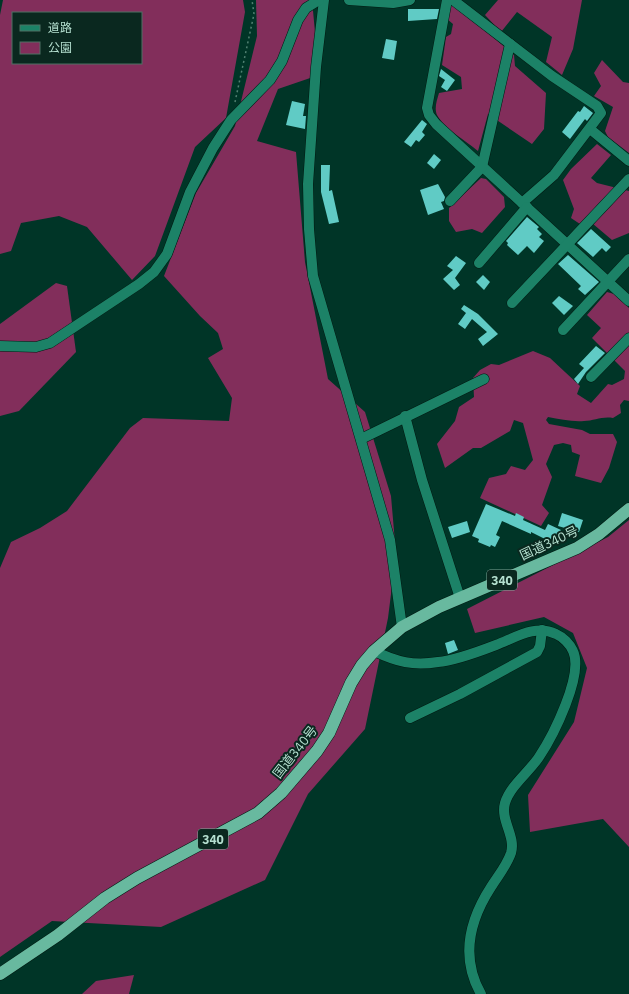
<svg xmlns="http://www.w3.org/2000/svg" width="629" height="994" viewBox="0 0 629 994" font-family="'IBM Plex Sans','Noto Sans JP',sans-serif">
  <rect width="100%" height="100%" fill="#003527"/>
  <g fill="#822e5b" fill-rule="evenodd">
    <path d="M3,0H243L245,12L226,118L195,147L155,256L132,280L87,227L59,216L21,223L11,251L0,254V15ZM13,13H141V63H13Z"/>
    <path d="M256,0H312L319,75L278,89L257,141L296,152L305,262L328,379L365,412L391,496L396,554L388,618L365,729L308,794L265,880L161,927L52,921L0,957V568L11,542L40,528L67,511L130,428L143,418L229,421L232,398L208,358L223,349L218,333L200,316L164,276L196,193L235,126L257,36Z"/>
    <path d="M498,0H582L573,49L562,75L546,62L552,37L517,12L501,32L485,15Z"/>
    <path d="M455,5L514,55L515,66L546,93L544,129L532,144L488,114L478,151C467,142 443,127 437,115C434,108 437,100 439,93L462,89L461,77L442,65L446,37L451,34L453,24L447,19L450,6Z"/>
    <path d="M602,60L623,82L629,83V153L608,137L605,131L613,107L594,96L601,86L594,73Z"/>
    <path d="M597,144L611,155L591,178L597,183L629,191V233L612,240L586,218L580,224L571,218L574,209L563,180L571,169Z"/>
    <path d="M481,178L486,179L504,197L505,207L482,233L472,229L456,232L449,221V208Z"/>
    <path d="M56,283L67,286L76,352L19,411L0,416V324Z"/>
    <path d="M607,292L614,294L629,308V401L624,400L620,405L621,413L613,418C602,416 594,421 584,421C572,422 560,419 548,417L546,420L549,424L582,430L590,434H613L617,442L609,468L601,483L575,476L580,455L572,452L571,445L563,443L554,445L546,464L552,477L542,505L549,513L541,526L480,498L489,478L506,474L511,466L525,470L533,460L523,423L514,420L510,431L481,448H473L445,468L437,444L455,421L459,407L474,397L473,378L480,370L491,364L499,365L533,351L550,358L580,386L577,394L591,403L608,384L612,385L624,379L625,371L592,338L601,328L587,315Z"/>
    <path d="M629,520V847L603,819L530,832L528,795L574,722L587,668L573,633L544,617L475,633L467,609L608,537Z"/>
    <path d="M134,975L129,994H82L96,981Z"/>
  </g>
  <g fill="#60cbc5">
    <path d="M408,9H439L437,19L408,21Z"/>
    <path d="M386,39L397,41L394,60L382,58Z"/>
    <path d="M441,69L455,80L447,91L441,87L445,80L439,76Z"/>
    <path d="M292,101L305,104L303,116H306L305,129L286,125Z"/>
    <path d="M584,106L593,113L587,121L585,119L570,139L562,132L578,111L580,112Z"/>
    <path d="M422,120L427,124L422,132L425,135L419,142L416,140L411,147L404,142Z"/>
    <path d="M434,154L441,160L434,169L427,163Z"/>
    <path d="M321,165H330L329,191L332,190L339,222L329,224L321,192Z"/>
    <path d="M438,184L445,197L444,201L441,202L444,209L428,215L420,190Z"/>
    <path d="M527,217L539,227L537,229L542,234L539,237L544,241L534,253L527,246L518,255L507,245L508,243L506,241Z"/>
    <path d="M591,229L611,247L606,252L602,248L593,257L577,243Z"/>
    <path d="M568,255L599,282L585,295L578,289L581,286L558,264Z"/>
    <path d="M456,256L466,263L455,278L460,285L454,290L443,279L453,270L447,266Z"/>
    <path d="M483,275L490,282L484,290L476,282Z"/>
    <path d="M559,296L573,306L564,315L552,303Z"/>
    <path d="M464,305L478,314L498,334L483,346L478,339L487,332L472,319L465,329L458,324L466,313L461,309Z"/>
    <path d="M596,346L605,353L586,372L578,384L574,379L584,368L579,364Z"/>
    <path d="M486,504L515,516L516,513L524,517L523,520L545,530L548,524L561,530L555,541L546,537L545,539L531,532V534L502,521L496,535L500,537L495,547L491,545L490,547L478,542L479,539L472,536Z"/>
    <path d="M562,513L583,520L579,532L558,526Z"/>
    <path d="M467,521L470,532L452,538L448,527Z"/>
    <path d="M454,640L458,650L448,654L445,643Z"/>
  </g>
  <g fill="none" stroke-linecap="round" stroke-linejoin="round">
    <g stroke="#001a12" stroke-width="11">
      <g id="minor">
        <path d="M324,0L316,67L308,184L309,229L313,276L390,540L402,627"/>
        <path d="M349,0L393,3L410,0"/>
        <path d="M447,0L427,108L429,115L436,124L629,301"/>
        <path d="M453,0L552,76L597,106L601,113L554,175L522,203"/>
        <path d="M590,129L629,161"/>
        <path d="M450,201L482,167L510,44"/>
        <path d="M479,263L527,207"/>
        <path d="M512,303L629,179"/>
        <path d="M563,330L629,259"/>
        <path d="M0,346L36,347L50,343L139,284L154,272L167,254L190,192L213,148L231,120L270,80L282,61L298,20L306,8L319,0"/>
        <path d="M591,377L629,338"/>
        <path d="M405,416L422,480L460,598"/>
        <path d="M361,439L484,379"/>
        <path d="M374,651C397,662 413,666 438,662C452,661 483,650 496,645C515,638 535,624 556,634C563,637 570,644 573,651C584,675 553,736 539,757C529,772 510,786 505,803C500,820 516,836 511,853C507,865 498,876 491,887C469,921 460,957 481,994"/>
        <path d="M410,718L460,694L537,652L540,646L542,630"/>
      </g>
    </g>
    <g stroke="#001a12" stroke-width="13">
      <path id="highway" d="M0,974L58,935L105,898L137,878L258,813L281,793L317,751L329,733L351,683L362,665L374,651L402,627L439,607L577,548L599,534L629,509"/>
    </g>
    <path stroke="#508172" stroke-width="1.5" stroke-dasharray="2 3" stroke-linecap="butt" d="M235,102L254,14L252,0"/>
    <use href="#minor" stroke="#1c8267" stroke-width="10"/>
    <use href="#highway" stroke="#68b99f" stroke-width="12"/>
  </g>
  <g text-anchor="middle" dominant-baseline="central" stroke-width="4" stroke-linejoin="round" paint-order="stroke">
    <g fill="#0a281f" stroke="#81a89a" stroke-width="1">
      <rect x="487" y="570" width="30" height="20" rx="3"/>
      <rect x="198" y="829" width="30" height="20" rx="3"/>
    </g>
    <g font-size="12" font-weight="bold" fill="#b4dfcf">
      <text x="502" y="580">340</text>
      <text x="213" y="839">340</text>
    </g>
    <g font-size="13" fill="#b4dfcf" stroke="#0a281f">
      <text transform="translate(549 543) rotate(-25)">国道340号</text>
      <text transform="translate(295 752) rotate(-52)">国道340号</text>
    </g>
  </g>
  <rect x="12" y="12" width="130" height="52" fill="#0a281f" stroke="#4e7165"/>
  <rect x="20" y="25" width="20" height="6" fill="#1c8267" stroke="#4e7165"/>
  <text x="48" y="32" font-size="12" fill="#b4dfcf">道路</text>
  <rect x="20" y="42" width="20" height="12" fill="#822e5b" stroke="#4e7165"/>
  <text x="48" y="52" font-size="12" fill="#b4dfcf">公園</text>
</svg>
